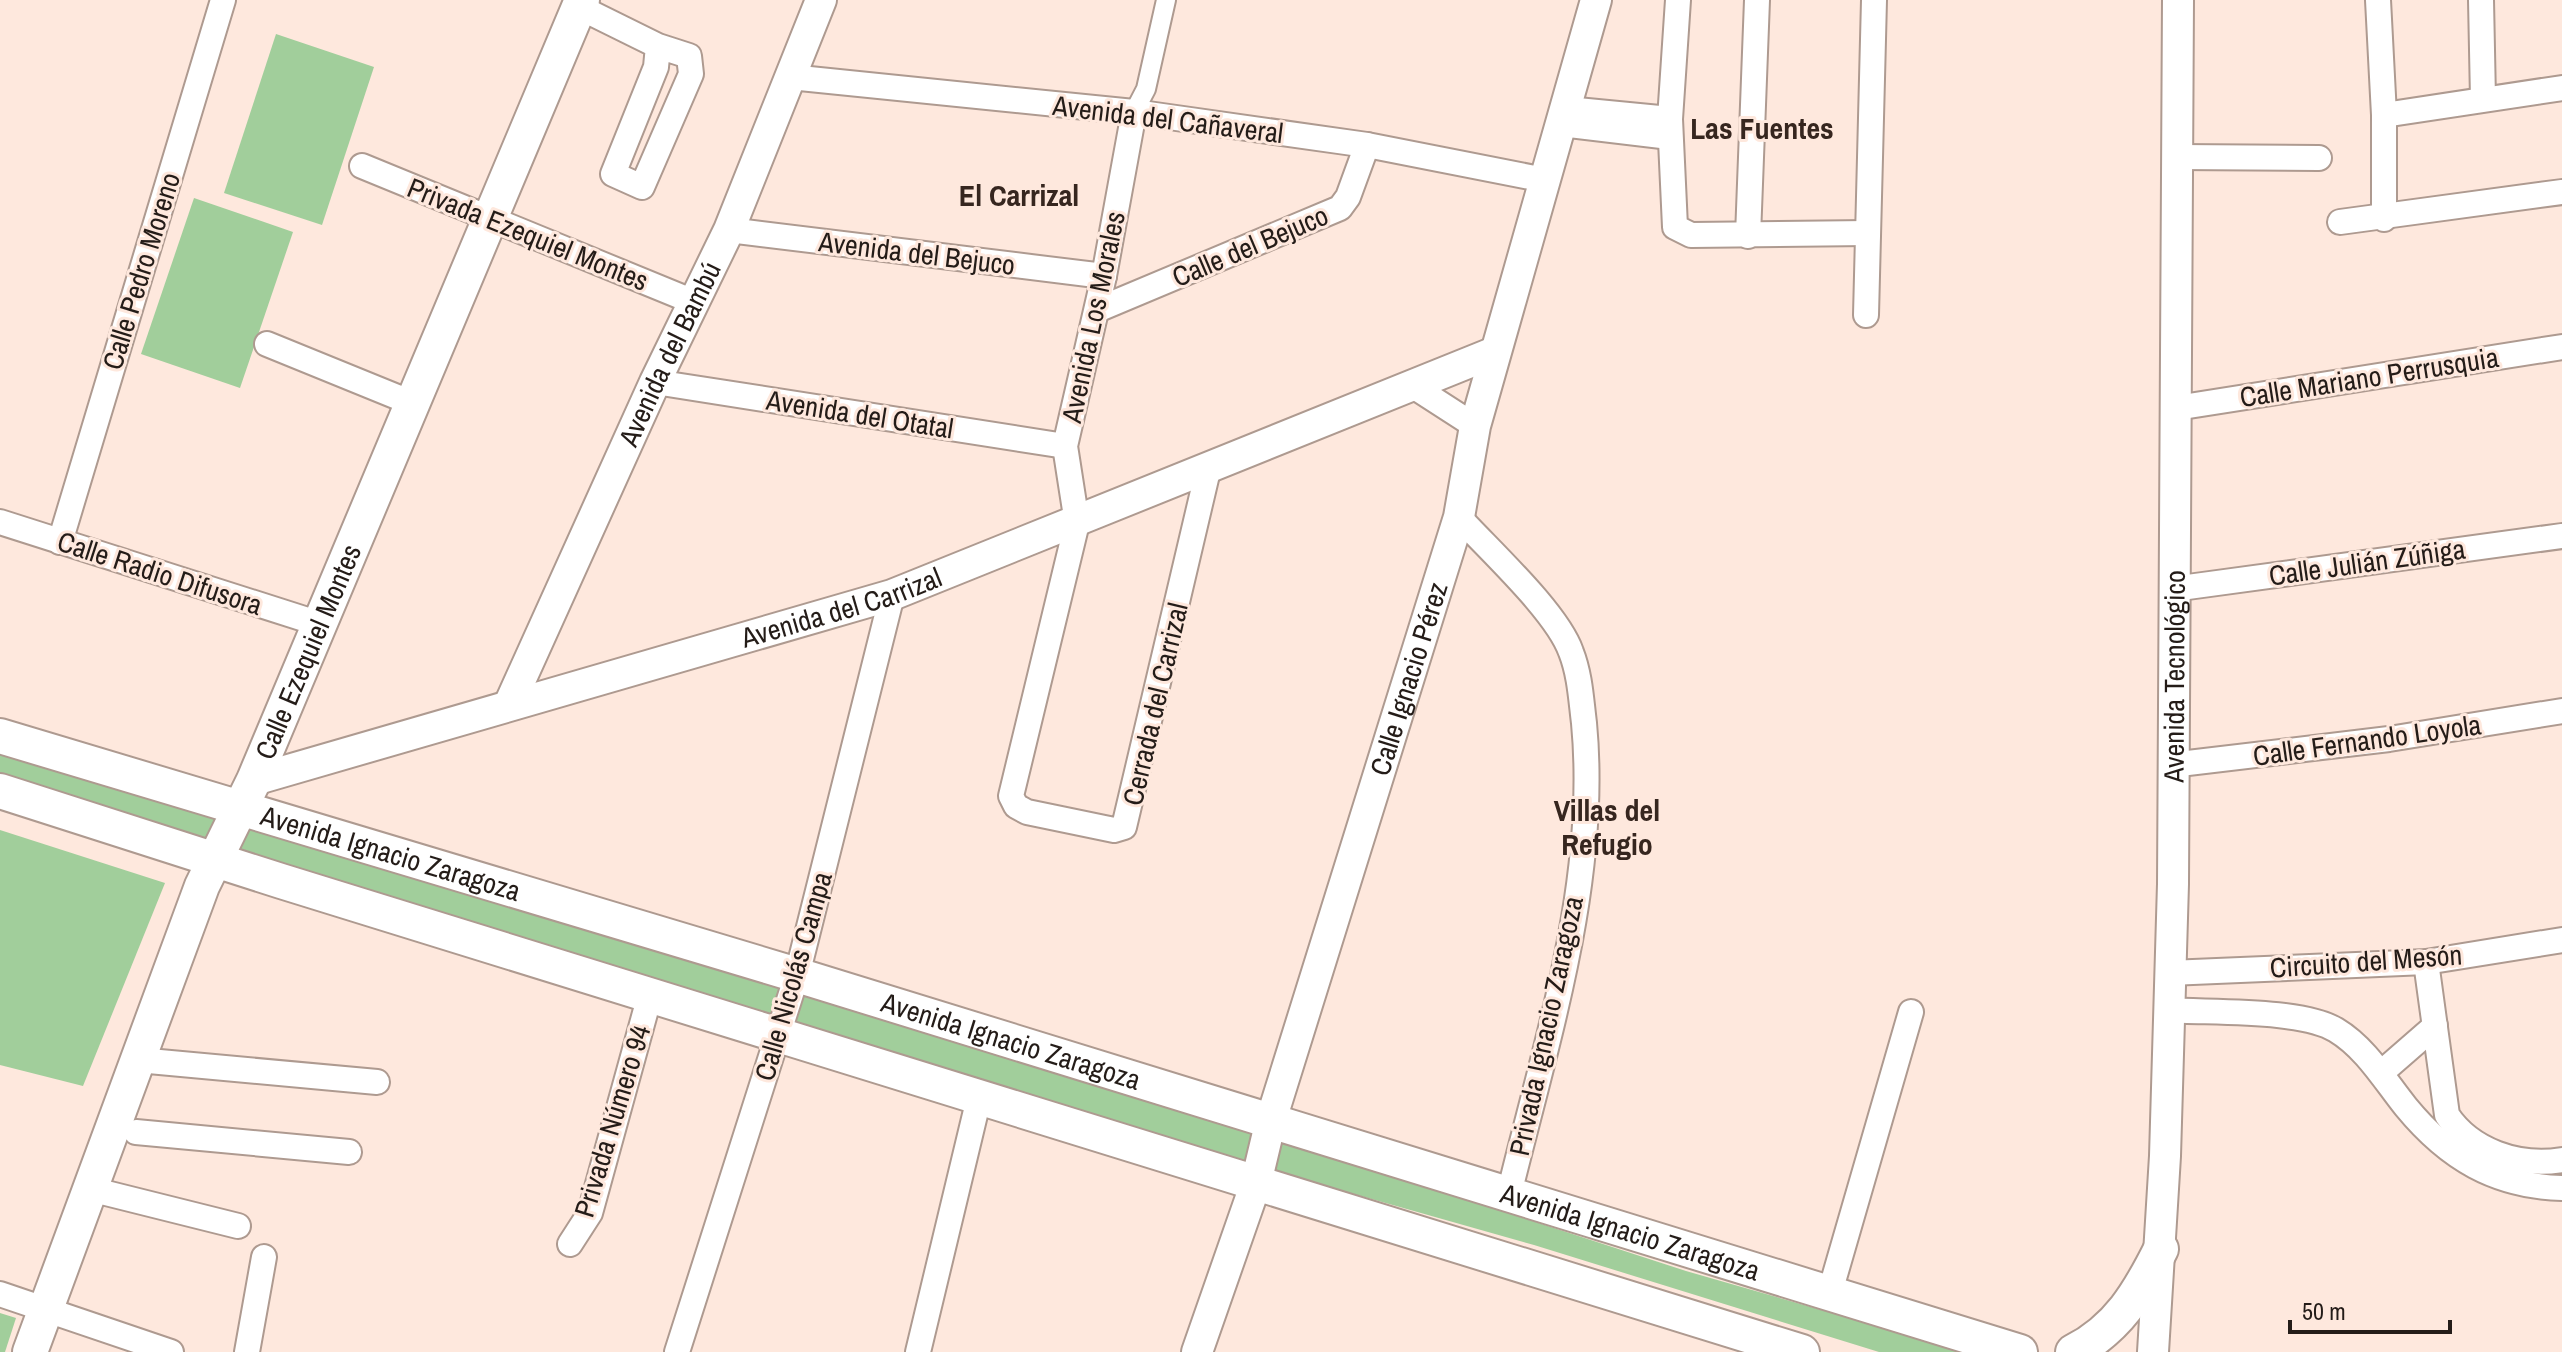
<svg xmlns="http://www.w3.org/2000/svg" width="2562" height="1352" viewBox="0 0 2562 1352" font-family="'Archivo Narrow',sans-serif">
  <rect width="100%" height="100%" fill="#fee8dd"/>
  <g fill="#a1ce9b">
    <path d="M276,34L374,67L322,225L224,193Z"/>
    <path d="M194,198L293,232L240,388L141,354Z"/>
    <path d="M0,747L929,1025L1686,1271L1967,1352H1879L1534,1245L1100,1122L0,775Z"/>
    <path d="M0,830L165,883L83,1086L0,1065Z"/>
    <path d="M0,1313L16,1318L5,1352H0Z"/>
  </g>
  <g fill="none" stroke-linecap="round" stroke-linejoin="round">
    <g stroke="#ae9a90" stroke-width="22">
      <path id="pedestrian" d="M1134,112L1146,89L1166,0"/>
    </g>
    <g stroke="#ae9a90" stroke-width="28">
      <g id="minor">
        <path d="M1678,0L1670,119L1675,227L1691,235L1868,233"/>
        <path d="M2378,0L2384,115V219"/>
        <path d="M2481,0L2483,99"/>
        <path d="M579,7L658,46L689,56L691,74L642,187L613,174L656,67L658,46"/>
        <path d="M790,77L1134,112L1367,145L1545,180"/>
        <path d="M1577,110L1670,119"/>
        <path d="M1134,112L1104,276L1065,446L1077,523L1011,796L1016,806L1027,812L1114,830L1124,827L1209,466"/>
        <path d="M2384,115L2562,88"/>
        <path d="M1561,124L1670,137"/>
        <path d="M2177,157L2319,158"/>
        <path d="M362,166L694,302"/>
        <path d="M2340,222L2562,192"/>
        <path d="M729,230L1104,276"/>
        <path d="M1748,236L1757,0"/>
        <path d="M1097,310L1340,208L1348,197L1367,145"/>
        <path d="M1866,315L1874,0"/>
        <path d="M267,344L412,403"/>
        <path d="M655,382L1065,446"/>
        <path d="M1413,386L1475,426"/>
        <path d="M2176,408L2562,347"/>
        <path d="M1459,517C1489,550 1557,612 1571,652C1580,675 1581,699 1584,723C1599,881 1546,1042 1509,1194"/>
        <path d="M0,522L320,624"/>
        <path d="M60,542L223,0"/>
        <path d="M2173,589L2562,536"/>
        <path d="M2171,765L2389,739L2562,711"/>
        <path d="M2426,962L2447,1115C2471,1151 2518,1167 2562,1160"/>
        <path d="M2169,973L2426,962L2562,940"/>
        <path d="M2168,1010C2211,1013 2302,1009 2336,1030C2366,1048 2385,1081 2406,1107C2448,1158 2495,1186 2562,1188"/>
        <path d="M138,1060L377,1082"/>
        <path d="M2381,1073L2435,1026"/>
        <path d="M136,1132L349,1152"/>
        <path d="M90,1189L238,1226"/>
        <path d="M570,1244L590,1213L650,995"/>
        <path d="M1830,1292L1911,1012"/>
        <path d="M0,1294L171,1352"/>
        <path d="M247,1352L264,1257"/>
        <path d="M677,1352L797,975L892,595"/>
        <path d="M918,1352L979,1098"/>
      </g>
    </g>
    <g stroke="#ae9a90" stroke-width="34">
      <g id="tertiary">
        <path id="s1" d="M509,705L655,382L729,230L821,0"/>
        <path id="s2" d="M254,780L892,595L1495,352"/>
        <path id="s3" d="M1197,1352L1256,1183L1271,1120L1459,517L1475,426L1596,0"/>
        <path id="s4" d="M2153,1352L2165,1156L2173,884L2178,0"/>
      </g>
    </g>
    <g stroke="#ae9a90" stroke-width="38">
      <g id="secondary">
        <path id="s5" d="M0,736L797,975L2020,1352"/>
        <path d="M0,791L281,881L1802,1352"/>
        <path id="s6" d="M30,1352L202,886L254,780L582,0"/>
        <path d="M2073,1352C2118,1329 2139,1293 2161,1249"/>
      </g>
    </g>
    <use href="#pedestrian" stroke="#fff" stroke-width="18"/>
    <use href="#minor" stroke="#fff" stroke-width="24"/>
    <use href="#tertiary" stroke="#fff" stroke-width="30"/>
    <use href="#secondary" stroke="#fff" stroke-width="34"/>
  </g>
  <g text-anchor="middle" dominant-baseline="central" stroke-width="6" stroke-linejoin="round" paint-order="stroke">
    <g font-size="28" fill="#241c18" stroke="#fee8dd">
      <text transform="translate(1168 119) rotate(7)">Avenida del Cañaveral</text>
      <text transform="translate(528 234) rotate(22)">Privada Ezequiel Montes</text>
      <text transform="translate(1250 246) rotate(-23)">Calle del Bejuco</text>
      <text transform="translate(917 253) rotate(7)">Avenida del Bejuco</text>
      <text transform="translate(141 271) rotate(-73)">Calle Pedro Moreno</text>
      <text transform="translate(1093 317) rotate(-78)">Avenida Los Morales</text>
      <text stroke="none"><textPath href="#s1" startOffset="386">Avenida del Bambú</textPath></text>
      <text transform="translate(2369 377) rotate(-9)">Calle Mariano Perrusquia</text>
      <text transform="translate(860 414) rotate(9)">Avenida del Otatal</text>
      <text transform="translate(2367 562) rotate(-8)">Calle Julián Zúñiga</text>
      <text transform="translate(160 573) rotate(18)">Calle Radio Difusora</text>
      <text stroke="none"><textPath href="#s2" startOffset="612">Avenida del Carrizal</textPath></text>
      <text stroke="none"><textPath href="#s6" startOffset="754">Calle Ezequiel Montes</textPath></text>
      <text stroke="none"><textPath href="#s4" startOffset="676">Avenida Tecnológico</textPath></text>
      <text stroke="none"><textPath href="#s3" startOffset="706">Calle Ignacio Pérez</textPath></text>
      <text transform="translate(1155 704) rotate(-77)">Cerrada del Carrizal</text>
      <text transform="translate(2367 740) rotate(-8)">Calle Fernando Loyola</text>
      <text stroke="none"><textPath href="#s5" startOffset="408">Avenida Ignacio Zaragoza</textPath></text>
      <text transform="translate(2366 961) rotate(-4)">Circuito del Mesón</text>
      <text transform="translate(793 976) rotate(-74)">Calle Nicolás Campa</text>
      <text transform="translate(1546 1026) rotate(-78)">Privada Ignacio Zaragoza</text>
      <text stroke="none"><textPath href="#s5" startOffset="1056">Avenida Ignacio Zaragoza</textPath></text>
      <text transform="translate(612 1121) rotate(-73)">Privada Número 94</text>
      <text stroke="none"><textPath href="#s5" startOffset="1704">Avenida Ignacio Zaragoza</textPath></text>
    </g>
    <g font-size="30" font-weight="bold" fill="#36261f" stroke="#fee8dd">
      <text x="1762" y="128">Las Fuentes</text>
      <text x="1019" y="195">El Carrizal</text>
      <text x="1607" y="810">Villas del<tspan x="1607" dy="34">Refugio</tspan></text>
    </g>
  </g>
  <path d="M2290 1320v12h160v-12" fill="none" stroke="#241c18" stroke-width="4"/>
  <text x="2302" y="1320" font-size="24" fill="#241c18" stroke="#fee8dd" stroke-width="6" paint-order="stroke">50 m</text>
</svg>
